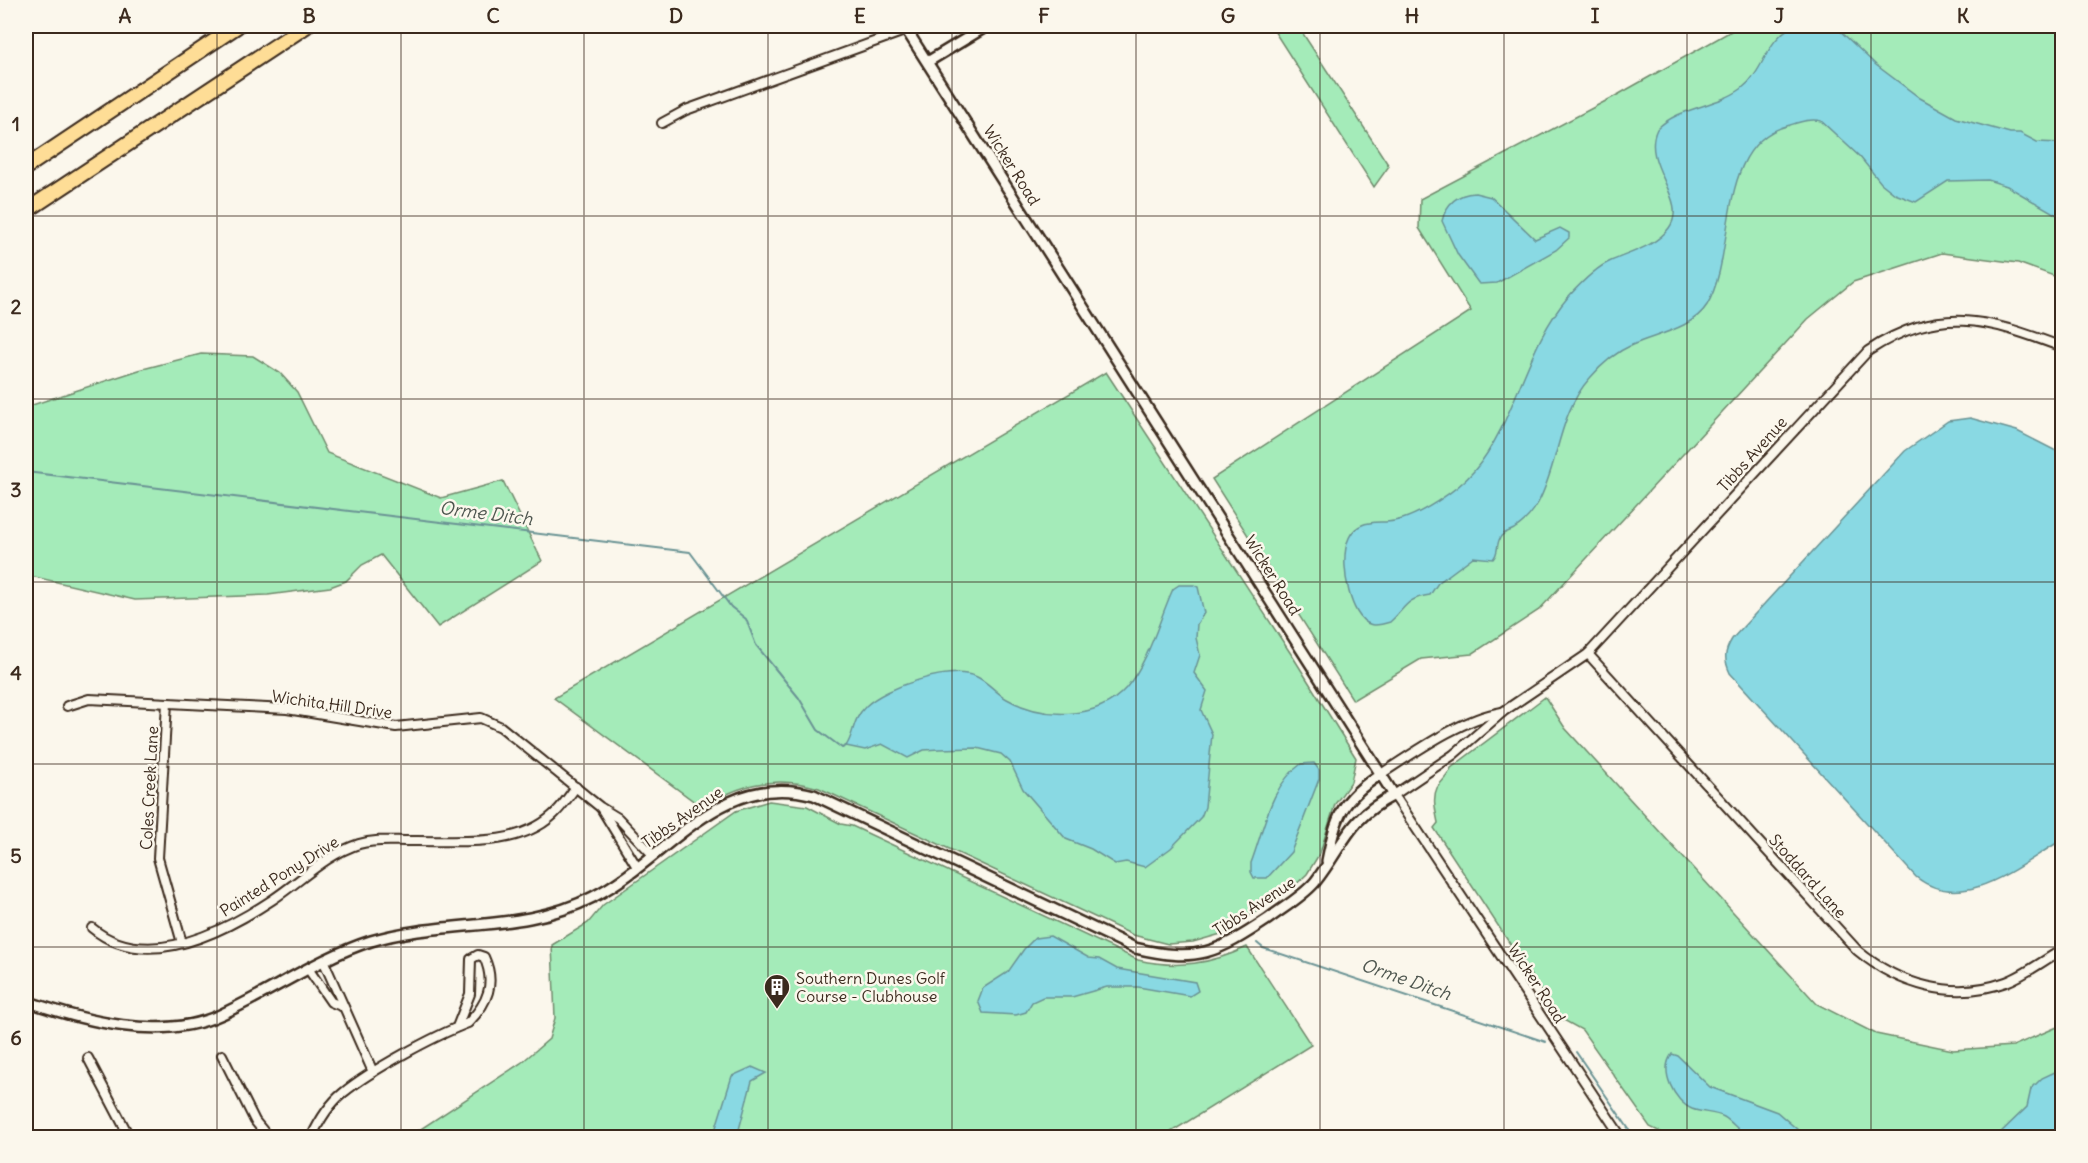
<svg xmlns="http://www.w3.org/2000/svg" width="2088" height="1163" viewBox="0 0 2088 1163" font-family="Delius,sans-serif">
  <rect width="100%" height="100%" fill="#fbf7ec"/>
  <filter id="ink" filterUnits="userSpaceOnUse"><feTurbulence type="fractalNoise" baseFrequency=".0167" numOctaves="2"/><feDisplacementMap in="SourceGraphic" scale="12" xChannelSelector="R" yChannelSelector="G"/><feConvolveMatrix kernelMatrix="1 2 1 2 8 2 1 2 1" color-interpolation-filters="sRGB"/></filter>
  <g filter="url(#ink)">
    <g fill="#a4ebb9" stroke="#708a6c" stroke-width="1.5">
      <path d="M1271,26H1298L1389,166L1374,187Z"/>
      <path d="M1740,26H2062V279L2018,263L1942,253L1853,282L1808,319L1539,610L1472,654L1421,659L1353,700L1212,479L1471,311L1419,228L1420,199L1619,94Z"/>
      <path d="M201,354L253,356L280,373L297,392L327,453L441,498L503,481L542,561L438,627L381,555L362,565L346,581L330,587L268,595L135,600L26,575V407L139,370Z"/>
      <path d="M1106,372L1293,657L1356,758L1351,782L1335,804L1320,853L1307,874L1289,891L1221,934L1193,942L1168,944L1133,935L819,788C777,775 739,783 703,808L554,698Z"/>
      <path d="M1545,697L1565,728L1817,1004L1876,1034L1953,1050L2013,1046L2062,1025V1137L1673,1138L1650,1127L1582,1030L1558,1017L1434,828L1438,823C1436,812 1432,798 1437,788C1441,781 1448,777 1451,768Z"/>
      <path d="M769,801L807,806L841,824L852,826L1138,960C1178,969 1211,964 1247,947L1311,1045L1163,1137L407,1138L521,1063L549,1039L555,1018L552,945L588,923L603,905L736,811Z"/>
    </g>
    <g fill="#89d9e3" stroke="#6a9394" stroke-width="1.5">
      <path d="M1793,26H1835L1876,65L1920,98L1956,118L2010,133H2020L2037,142L2062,143V218L2007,186L1988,180L1948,181L1916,202L1895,194L1881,183L1860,157L1821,121C1811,118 1800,122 1790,125C1714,143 1738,252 1707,305C1692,329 1656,334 1632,345C1616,352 1601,365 1590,378C1558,413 1559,464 1538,503C1532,514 1523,523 1514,529C1509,532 1503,532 1500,538C1496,545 1499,553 1493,559L1473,557L1438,583L1430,595C1404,599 1407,607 1390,622C1374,627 1366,627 1357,612C1345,592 1335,536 1362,525C1371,521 1384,523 1394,521C1418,517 1458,490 1474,471C1517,420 1525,346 1569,296C1580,284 1596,267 1611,261C1631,252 1656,246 1669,228C1690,200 1640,164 1657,129C1678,107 1716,107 1741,89C1766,70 1764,41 1793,26Z"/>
      <path d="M1475,193L1491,197L1535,239L1560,228L1569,233V238L1556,250L1497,283L1479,284L1458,255L1442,221C1446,204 1457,194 1475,193Z"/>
      <path d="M1970,418L2017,431L2062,454V840C2020,864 1964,915 1916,877L1730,673C1724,660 1724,652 1732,639L1905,451L1948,421Z"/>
      <path d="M1179,585H1194L1198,587L1204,613L1197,624L1196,638L1200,655L1194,673L1207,691L1201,710L1212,734L1205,807L1201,817L1171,848L1145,867L1126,862L1115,864L1091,849L1066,839L1023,789L1010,762L1001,754L977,748L939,749L924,750L908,758L882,744L865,750L846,746C855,733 851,721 866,706C886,687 950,665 977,677C988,682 996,693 1007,699C1042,719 1097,721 1126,688C1150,659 1158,622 1173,589Z"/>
      <path d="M1314,763L1319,770V779L1291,852L1267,878H1254L1251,872V863C1264,829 1270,786 1301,764Z"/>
      <path d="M1050,936L1089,958L1099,959L1117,969L1195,982L1198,991L1190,996L1138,987H1107L1072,997H1043L1032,1002L1026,1012L1016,1015L983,1013L978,1001L983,988L1008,972L1024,949L1035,938Z"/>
      <path d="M1672,1054L1678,1056L1710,1087L1777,1112L1806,1137C1793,1138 1761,1142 1750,1137C1740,1134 1733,1122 1724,1117C1715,1112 1702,1113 1692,1109C1674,1101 1659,1071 1672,1054Z"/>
      <path d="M752,1067L766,1073L752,1081L737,1137H713L732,1076Z"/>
      <path d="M2057,1071H2062V1137H1996L2027,1107L2031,1089L2042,1078Z"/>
    </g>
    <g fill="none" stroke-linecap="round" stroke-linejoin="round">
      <g stroke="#6a9394" stroke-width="2">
        <path d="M26,472L690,552L731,607L746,619L756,645L799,698L818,730L842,748L846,746"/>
        <path d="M1257,943L1263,948L1546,1042"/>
        <path d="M1576,1052L1635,1138"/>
      </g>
      <g stroke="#3b2a1e" stroke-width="12">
        <g id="minor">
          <path d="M662,123L686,110L907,30"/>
          <path d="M1588,654L1858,951C1899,985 1953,1001 2006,982C2025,975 2044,960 2062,950"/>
          <path d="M167,703L158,858L182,943"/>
          <path d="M67,706L89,699L287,709L396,727L481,718L501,727L600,807L618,818L653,855"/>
          <path d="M1381,774C1415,752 1463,718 1502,712"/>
          <path d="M601,808L637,867"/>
          <path d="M92,928C145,972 222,933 272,900C301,881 325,855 359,844C375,839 392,841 409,841C456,840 516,849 553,815C562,807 569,796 576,787"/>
          <path d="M324,962L373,1072"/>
          <path d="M309,970L331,1002L341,1006"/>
          <path d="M222,1055L255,1121L269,1138"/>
          <path d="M88,1058L130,1138"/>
          <path d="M311,1138C319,1121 328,1105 343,1093C371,1070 434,1036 468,1023C488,1003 496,983 484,957L478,955L471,959L470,994L457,1027"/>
          <path d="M1622,1138L1394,795L1453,755L1504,711L1588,654L1868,351C1940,304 1987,319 2062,347"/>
        </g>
      </g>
      <g stroke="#3b2a1e" stroke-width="14">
        <g id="tertiary">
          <path d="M929,61L987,26"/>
          <path d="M1327,861C1336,817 1341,799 1381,774"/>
          <path d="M26,1001C84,1021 161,1042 220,1015C271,992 318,958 371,941C444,919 524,933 593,897C668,859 719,769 814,795L1135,948C1197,963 1217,953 1268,919C1284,907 1302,897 1315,882C1345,844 1347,819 1394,795L904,26"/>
        </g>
      </g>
      <g stroke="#3b2a1e" stroke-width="18">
        <g id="motorway">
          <path d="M26,167L237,26"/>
          <path d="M26,211L306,26"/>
        </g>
      </g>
      <use href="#minor" stroke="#fbf7ec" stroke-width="8"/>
      <use href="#tertiary" stroke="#fbf7ec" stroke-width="9"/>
      <use href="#motorway" stroke="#fedd96" stroke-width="14"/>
    </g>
  </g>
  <path fill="none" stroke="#3b2a1e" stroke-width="1.5" stroke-opacity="0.55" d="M217,26V1138M401,26V1138M584,26V1138M768,26V1138M952,26V1138M1136,26V1138M1320,26V1138M1504,26V1138M1687,26V1138M1871,26V1138M26,216H2062M26,399H2062M26,582H2062M26,764H2062M26,947H2062"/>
  <defs>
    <g id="building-pin" transform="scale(1.35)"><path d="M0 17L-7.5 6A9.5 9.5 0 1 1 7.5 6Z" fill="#3b2a1e" stroke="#fbf7ec"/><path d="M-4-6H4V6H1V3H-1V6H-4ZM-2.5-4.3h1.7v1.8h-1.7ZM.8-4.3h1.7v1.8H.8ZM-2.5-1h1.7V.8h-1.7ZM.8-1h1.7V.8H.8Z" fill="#fff"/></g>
  </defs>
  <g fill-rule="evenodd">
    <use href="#building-pin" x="777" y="987"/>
  </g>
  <g text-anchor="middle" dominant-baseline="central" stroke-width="5" stroke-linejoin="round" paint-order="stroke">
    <g font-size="16" fill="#3b2a1e" stroke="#fbf7ec">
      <text transform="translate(1012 165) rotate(58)">Wicker Road</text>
      <text transform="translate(1752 454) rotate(-48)">Tibbs Avenue</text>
      <text transform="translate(1273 575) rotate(58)">Wicker Road</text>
      <text transform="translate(332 704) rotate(8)">Wichita Hill Drive</text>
      <text transform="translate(149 788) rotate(-87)">Coles Creek Lane</text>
      <text transform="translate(682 817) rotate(-35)">Tibbs Avenue</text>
      <text transform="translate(279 876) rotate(-32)">Painted Pony Drive</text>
      <text transform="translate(1808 876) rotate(48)">Stoddard Lane</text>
      <text transform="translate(1254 906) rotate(-33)">Tibbs Avenue</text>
      <text transform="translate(1537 983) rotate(57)">Wicker Road</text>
    </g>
    <g font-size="16" fill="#3b2a1e" stroke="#fbf7ec" text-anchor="start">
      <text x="796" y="978">Southern Dunes Golf<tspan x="796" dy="18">Course - Clubhouse</tspan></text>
    </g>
    <g font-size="18" font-style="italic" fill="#4e564f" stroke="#fbf7ec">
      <text transform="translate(486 513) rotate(7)">Orme Ditch</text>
      <text transform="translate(1406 979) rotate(19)">Orme Ditch</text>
    </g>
  </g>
  <rect width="2088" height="1163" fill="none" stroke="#fbf7ec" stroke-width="66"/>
  <rect x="33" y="33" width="2022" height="1097" fill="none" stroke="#3b2a1e" stroke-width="2"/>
  <g font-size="20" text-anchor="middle" font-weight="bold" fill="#3b2a1e">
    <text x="125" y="23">A</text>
    <text x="309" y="23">B</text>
    <text x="493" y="23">C</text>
    <text x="676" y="23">D</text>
    <text x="860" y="23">E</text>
    <text x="1044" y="23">F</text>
    <text x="1228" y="23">G</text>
    <text x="1412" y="23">H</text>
    <text x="1595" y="23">I</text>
    <text x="1779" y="23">J</text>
    <text x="1963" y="23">K</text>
    <text x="16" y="131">1</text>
    <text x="16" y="314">2</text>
    <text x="16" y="497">3</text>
    <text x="16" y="680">4</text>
    <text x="16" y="863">5</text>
    <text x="16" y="1045">6</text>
  </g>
</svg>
